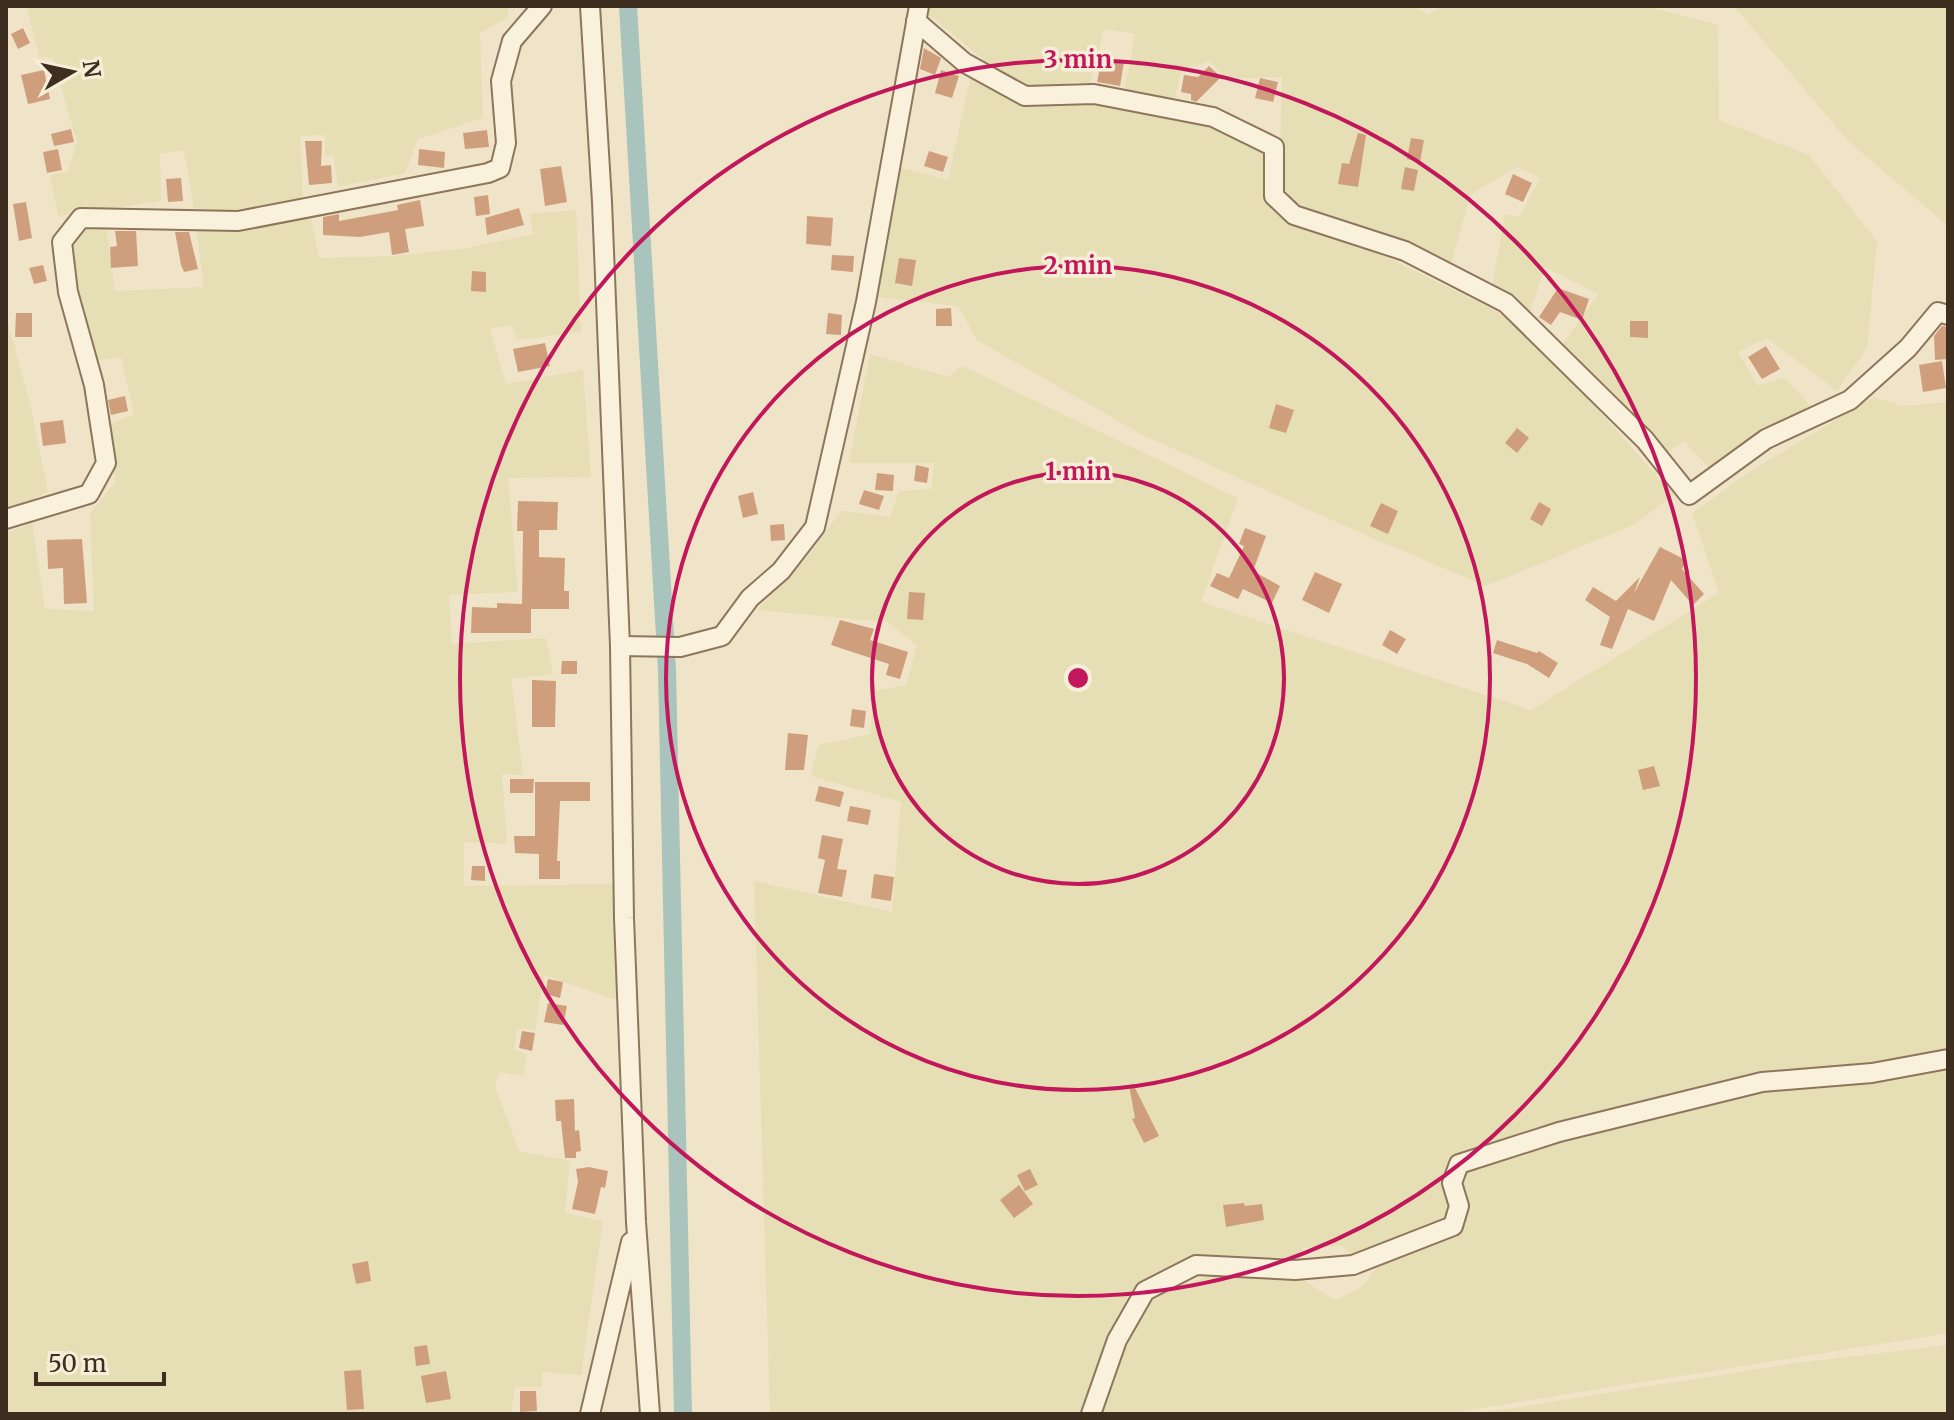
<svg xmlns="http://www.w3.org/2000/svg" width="1954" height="1420" viewBox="0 0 1954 1420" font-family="Merriweather,serif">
  <rect width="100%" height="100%" fill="#f0e4c8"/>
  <g fill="#e6deb5">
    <path d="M26,6H508V18L480,33L483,118L418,139L405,173L338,187L333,154L325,157V135L300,136L303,198L229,211L194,208L184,151L160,153L161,201L58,216L50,175L68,172L77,142L53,58L40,57Z"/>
    <path d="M929,6H1415L1428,15L1441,6H1646L1718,25L1719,120L1809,155L1877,241L1867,348L1837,391L1767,338L1738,352L1758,386L1784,378L1811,406L1710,469L1684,441L1666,454L1561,346L1599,294L1545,267L1528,318L1492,287L1505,215L1520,216L1540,178L1516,167L1470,195L1451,265L1302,209L1279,190L1282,77L1226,79L1209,61L1181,71L1174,102L1125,89L1135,34L1104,29L1090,86L1075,81L1037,90L994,68L928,14Z"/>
    <path d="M1734,6H1948V226L1848,141Z"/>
    <path d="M971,75L1202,122L1268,152L1271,210L1374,251L1504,315L1588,399L1674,495L1633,525L1486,586L1363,534L1141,434L977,340L958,306L876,297L899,167L948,180Z"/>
    <path d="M576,210L581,332L517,340L512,325L490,329L506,384L583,370L591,477L508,478L518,592L449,595L452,644L546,638L553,674L511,679L523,775L502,774L507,844L464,842V886L614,884L617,1000L544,975L535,1030L517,1029L514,1050L527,1054L523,1076L499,1072L495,1086L519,1151L570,1161L565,1213L603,1221L581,1375L542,1372V1387H515L511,1414H6V533L32,523L45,609L94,611L90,514L115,482L109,425L134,414L121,357L91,361L68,243L85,225H106L115,291L204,287L196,228L310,213L319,258L393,256L468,248L533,234L530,214Z"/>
    <path d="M6,316L30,404L48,492L6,512Z"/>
    <path d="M870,354L948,377L962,366L1238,498L1201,602L1531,710L1719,593L1692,513L1751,471L1874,397L1903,406L1948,402V1054L1723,1086L1457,1159L1450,1222L1352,1260L1345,1246L1303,1248L1299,1264L1196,1257L1141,1282L1106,1339L1082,1414H770L754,881L892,912L901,802L811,776L818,745L870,734L874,691L906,685L917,646L888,622L757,610L808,556L841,511L890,517L899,491L932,489L934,463H849Z"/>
    <path d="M1948,1066V1333L1445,1414H1100L1130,1339L1153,1296L1217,1273L1301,1279L1335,1300L1362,1287L1380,1263L1466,1224L1458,1184L1464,1168L1687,1104L1756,1093L1911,1076Z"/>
    <path d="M1948,1345V1414H1474L1796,1363Z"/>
  </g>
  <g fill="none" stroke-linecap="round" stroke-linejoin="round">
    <path stroke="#a9c4bc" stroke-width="18" d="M628,6L667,670L683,1414"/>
  </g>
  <g fill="#cf9f7d">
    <path d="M23,28L30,43L18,49L11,34Z"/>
    <path d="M924,48L941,58L935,75L920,69Z"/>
    <path d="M1102,58L1124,62L1120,86L1097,82Z"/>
    <path d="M1209,66L1221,77L1196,102L1191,100V94L1181,92L1184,75L1198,77Z"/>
    <path d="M44,70L50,99L28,104L21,75Z"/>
    <path d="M941,70L959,76L952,98L935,93Z"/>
    <path d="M1260,78L1278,82L1273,102L1255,98Z"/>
    <path d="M71,129L74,142L54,146L51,134Z"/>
    <path d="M487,130L489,147L465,149L463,133Z"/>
    <path d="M1358,133L1366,135L1358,187L1338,184L1342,163L1349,164Z"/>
    <path d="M1411,138L1424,140L1420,162L1407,159Z"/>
    <path d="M305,141H322L321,166L331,165L332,183L309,185Z"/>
    <path d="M58,149L62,170L47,173L43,152Z"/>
    <path d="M419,149L445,152L444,168L418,165Z"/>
    <path d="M929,151L948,157L943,172L924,166Z"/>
    <path d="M561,166L567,202L545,206L540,169Z"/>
    <path d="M1405,167L1418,170L1414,191L1401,189Z"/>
    <path d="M1513,174L1532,183L1523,202L1505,194Z"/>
    <path d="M181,178L183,201L168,202L166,179Z"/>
    <path d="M488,195L490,214L476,216L474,197Z"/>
    <path d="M420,200L424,226L405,229L409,252L392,255L389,232L360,237L323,235V217L339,214V221L398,210L397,205Z"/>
    <path d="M26,202L32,238L19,241L13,204Z"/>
    <path d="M519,208L524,225L487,235L485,218Z"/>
    <path d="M807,216L833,218L831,246L806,244Z"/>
    <path d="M115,231H136L138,266L111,268L110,247L117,246Z"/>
    <path d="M175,232H189L198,269L184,272L181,265Z"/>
    <path d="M832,255L854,256L853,272L831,270Z"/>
    <path d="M899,258L916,260L912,286L895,283Z"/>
    <path d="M43,265L47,281L34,284L29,268Z"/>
    <path d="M472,271L486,272V292L471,291Z"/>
    <path d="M1558,288L1589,299L1582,320L1560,312L1551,325L1539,317Z"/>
    <path d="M951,308L952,326H936V309Z"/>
    <path d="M16,313H32V337H15Z"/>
    <path d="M828,313L842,315L841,335L826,334Z"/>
    <path d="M1630,321H1648V338L1630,337Z"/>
    <path d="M1942,326L1948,327V359L1935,360L1934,336Z"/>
    <path d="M545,343L550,366L518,372L513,349Z"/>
    <path d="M1766,346L1780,369L1762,379L1748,357Z"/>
    <path d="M1942,361L1946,388L1923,392L1919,365Z"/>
    <path d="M125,396L128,411L111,415L108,400Z"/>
    <path d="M1276,404L1294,410L1286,433L1269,428Z"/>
    <path d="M63,420L66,443L43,446L40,423Z"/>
    <path d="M1517,428L1529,438L1517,453L1505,443Z"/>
    <path d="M916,465L929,468L927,483L914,481Z"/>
    <path d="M877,473L894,475L893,491L875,490Z"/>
    <path d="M864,490L884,496L879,510L859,504Z"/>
    <path d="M753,492L758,514L743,518L738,496Z"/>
    <path d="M518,501L558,502L557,530H539V557L565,558L564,591H569V609H531V633H471L472,607L497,608V603L522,604L523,531H517Z"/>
    <path d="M1539,502L1551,509L1542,526L1530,519Z"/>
    <path d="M1381,503L1398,511L1388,534L1370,526Z"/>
    <path d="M784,524L785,540L771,541L770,525Z"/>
    <path d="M1245,528L1266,536L1253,571L1280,586L1272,603L1243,589L1238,599L1210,586L1217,573L1229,578L1244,546L1239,544Z"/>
    <path d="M82,539L87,603L64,604L63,568L48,569L47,540Z"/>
    <path d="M1660,547L1686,560L1682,569L1704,594L1693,605L1671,580L1654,621L1628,609L1612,649L1600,645L1610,617L1585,600L1593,587L1616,601L1640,577L1634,593Z"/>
    <path d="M1315,572L1342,584L1329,613L1302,600Z"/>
    <path d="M909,592L925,593L923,620L907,619Z"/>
    <path d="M840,620L874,629L870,640L908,652L900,679L886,675L889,664L831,645Z"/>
    <path d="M1390,630L1406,639L1397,654L1382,645Z"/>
    <path d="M1497,640L1537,653L1539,651L1558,663L1549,678L1527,664L1493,653Z"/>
    <path d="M562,661H577V674H561Z"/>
    <path d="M532,680L556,681L555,727H532Z"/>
    <path d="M852,709L866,711L864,728L850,726Z"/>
    <path d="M788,733L808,735L804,770H785Z"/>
    <path d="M1654,766L1660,786L1643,790L1638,770Z"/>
    <path d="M510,779H534L533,793H510Z"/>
    <path d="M535,782H590V801H560L557,861H560V879H539V854L515,853L514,836H535Z"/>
    <path d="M819,786L844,792L840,807L815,801Z"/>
    <path d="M850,806L871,810L868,825L847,821Z"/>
    <path d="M822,835L843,839L837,869L847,870L842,897L818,893L825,860L818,858Z"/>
    <path d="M472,866H485V881L471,880Z"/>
    <path d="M874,874L894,877L891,901L871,898Z"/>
    <path d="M548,979L563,982L560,998L545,994Z"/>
    <path d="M548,1003L567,1006L563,1025L544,1022Z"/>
    <path d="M522,1031L535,1033L532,1051L519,1048Z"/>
    <path d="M1133,1084L1159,1136L1144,1143L1132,1119L1135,1118L1129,1085Z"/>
    <path d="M574,1099L575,1131L579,1130L581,1151L576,1152V1158H565L561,1121H556L555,1100Z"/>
    <path d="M589,1167L608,1171L605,1188L601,1187L595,1214L572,1209L578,1182L576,1169Z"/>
    <path d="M1030,1169L1038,1185L1025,1191L1017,1175Z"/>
    <path d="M1019,1185L1033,1204L1014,1218L1000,1200Z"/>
    <path d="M1244,1203L1245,1206L1262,1204L1264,1220L1226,1227L1223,1205Z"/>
    <path d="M368,1261L371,1281L356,1284L352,1264Z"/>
    <path d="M427,1345L430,1364L416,1366L414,1347Z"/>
    <path d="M361,1370L364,1409L347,1410L344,1371Z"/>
    <path d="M446,1371L451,1399L426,1403L421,1376Z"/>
    <path d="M520,1391H536L537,1411L520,1412Z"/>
  </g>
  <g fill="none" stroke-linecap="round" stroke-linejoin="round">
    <g stroke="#8d765c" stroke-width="22">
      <g id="minor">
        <path d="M590,6L602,202L620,646L624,918L636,1222L650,1414"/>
        <path d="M916,21L965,63L1025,96L1094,94L1213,117L1274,147V196L1294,215L1405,251L1506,303L1645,440L1689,495L1766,439L1850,400L1908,348L1938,312L1948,315"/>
        <path d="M6,519L89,494L106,463L94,385L68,292L62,242L81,218L238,221L488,173L500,168L506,143L501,81L512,41L542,6"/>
        <path d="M620,646L680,647L722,636L750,598L781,571L815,527L866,302L919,6"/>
        <path d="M590,1414L631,1242"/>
        <path d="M1091,1414L1117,1340L1145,1291L1196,1265L1295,1270L1353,1265L1453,1226L1459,1206L1452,1183L1459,1164L1559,1132L1762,1082L1872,1073L1948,1059"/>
      </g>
    </g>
    <use href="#minor" stroke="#faf1dc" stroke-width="18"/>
  </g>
  <g fill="none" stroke="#c2185b" stroke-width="4">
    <circle cx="1078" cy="678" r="206"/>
    <circle cx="1078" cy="678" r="412"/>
    <circle cx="1078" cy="678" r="618"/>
  </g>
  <circle cx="1078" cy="678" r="12" fill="#c2185b" stroke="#f7eed8" stroke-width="4"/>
  <g font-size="24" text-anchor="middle" font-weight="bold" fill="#c2185b" stroke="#f7eed8" stroke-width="7" stroke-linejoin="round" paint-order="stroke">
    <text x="1078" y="68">3 min</text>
    <text x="1078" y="274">2 min</text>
    <text x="1078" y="480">1 min</text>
  </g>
  <rect width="1954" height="1420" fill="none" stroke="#3d2e20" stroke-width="16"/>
  <g transform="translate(72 72) rotate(81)" stroke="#f7eed8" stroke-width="6" paint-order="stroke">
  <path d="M0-6L14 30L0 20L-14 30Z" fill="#3d2e20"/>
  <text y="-12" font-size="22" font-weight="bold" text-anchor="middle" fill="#3d2e20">N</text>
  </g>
  <path d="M36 1372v12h128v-12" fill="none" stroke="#3d2e20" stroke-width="4"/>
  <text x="48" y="1372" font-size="24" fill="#3d2e20" stroke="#f7eed8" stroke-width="6" paint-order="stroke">50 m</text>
</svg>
